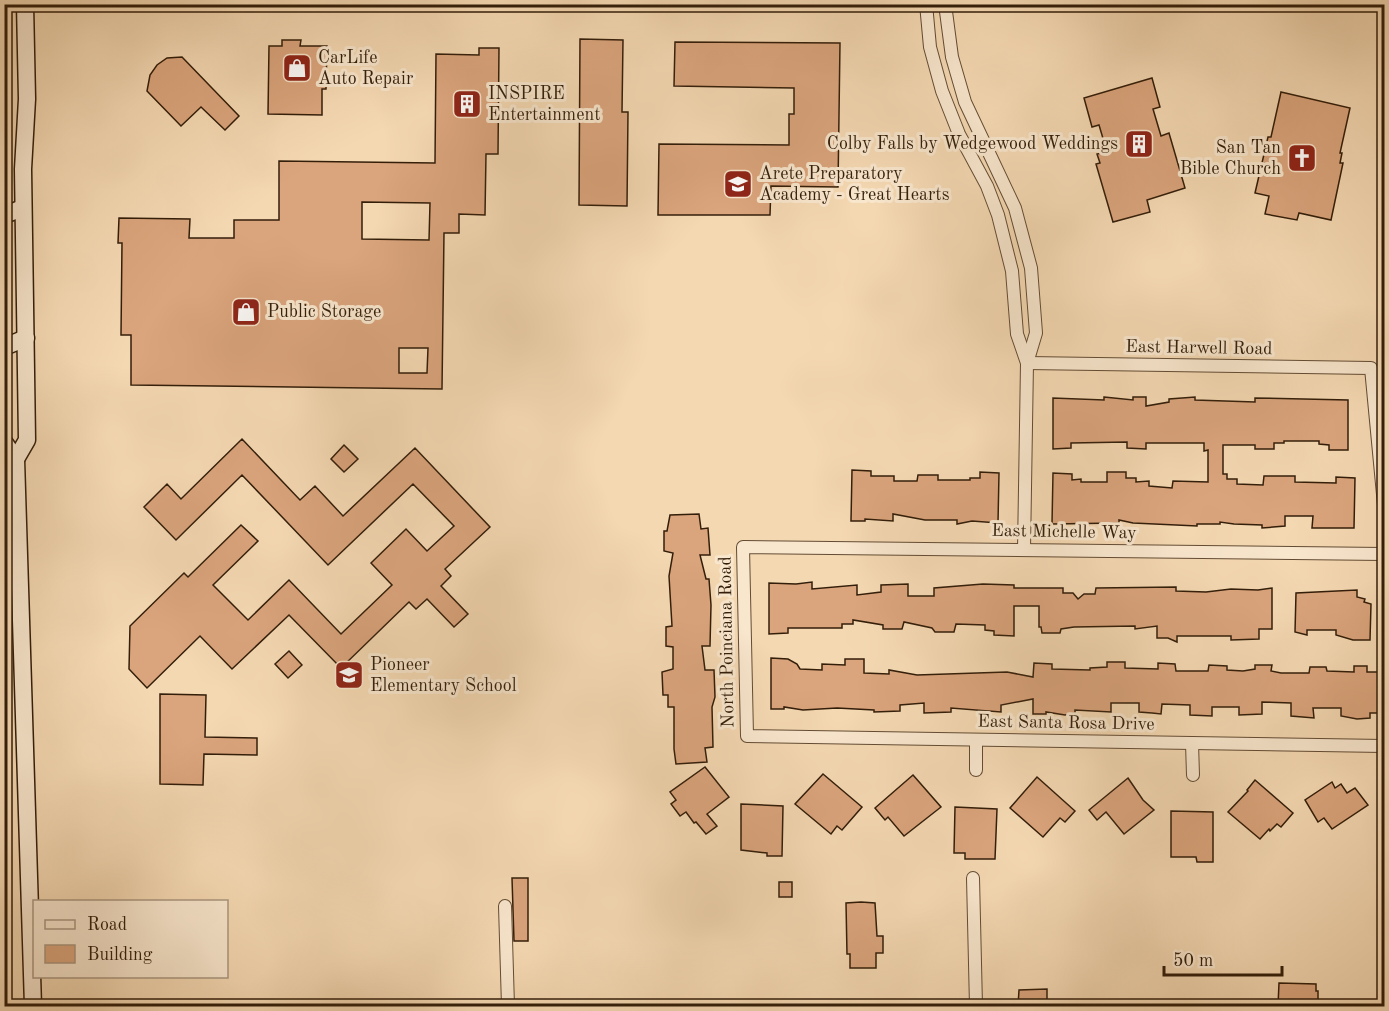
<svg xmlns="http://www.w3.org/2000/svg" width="1389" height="1011" viewBox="0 0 1389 1011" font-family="'Old Standard TT',serif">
  <rect width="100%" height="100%" fill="#f4d8b2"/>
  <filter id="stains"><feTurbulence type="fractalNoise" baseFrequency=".00333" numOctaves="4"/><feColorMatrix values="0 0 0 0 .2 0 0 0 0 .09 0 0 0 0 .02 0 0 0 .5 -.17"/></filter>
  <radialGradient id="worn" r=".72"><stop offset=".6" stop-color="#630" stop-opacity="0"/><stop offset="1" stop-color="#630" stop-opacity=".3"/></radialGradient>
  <g fill="#daa47c" stroke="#331e0a" stroke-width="1.5" fill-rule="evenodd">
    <path d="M580,39L623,40L622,112H628L627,206L579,205Z"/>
    <path d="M282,40H301L300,46H327L326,89H322V115L268,114L269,46H282Z"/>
    <path d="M675,42L840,43L838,187L771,186L770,215H658L659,144L789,145V114H794V88L674,86Z"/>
    <path d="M479,48H499L498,154H486L485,215L459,214V233H444L442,389L131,385V335H121L122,243H118L119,218L190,219L189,238H234V220H279V161L435,163L436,54L479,55ZM362,202L430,203L429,240L362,239ZM399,348H428L427,373H399Z"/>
    <path d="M182,57L239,116L225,130L201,107L181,126L147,91L150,75L157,65L167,58Z"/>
    <path d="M1152,78L1160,107L1153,109L1161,136L1169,133L1185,188L1147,200L1150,212L1113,222L1096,164L1100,163L1097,154L1107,152L1099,125L1092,127L1084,98Z"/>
    <path d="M1281,92L1350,108L1340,153H1342L1340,163H1343L1331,220L1299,213L1297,220L1265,214L1269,196L1255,193L1268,137H1271Z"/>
    <path d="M1104,397L1133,400V397H1146V406L1169,402V399L1195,397V400L1255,402V398L1348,400V450H1329V445L1319,444V441H1284V443H1274V449H1255V445H1223V474H1227V479H1237V484L1263,485L1264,476H1295V482L1336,483V477L1355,478L1354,528H1312L1313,516H1285V526L1262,528V525L1234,524L1220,522V524H1197V526L1133,523L1119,520V523L1052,524L1053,473L1072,474V480L1081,479V482H1107V472H1126V478H1136V482L1149,481V486L1172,488L1173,481L1208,482V450L1204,451V443H1146V449L1127,448V442L1071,443V448L1053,449V398L1104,400Z"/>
    <path d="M242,439L300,500L315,486L343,516L415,448L490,527L445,569L451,576L441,586L468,614L454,627L427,599L416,609L409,602L341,668L289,615L232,669L200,636L147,688L129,669L130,626L184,573L188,577L241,525L258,541L213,585L248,620L289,580L341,634L392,585L371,563L406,529L427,551L454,526L413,484L328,565L242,475L176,540L144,507L167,484L181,499Z"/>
    <path d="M344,445L358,459L344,472L331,459Z"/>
    <path d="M852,470L871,471V476H894V481H917L918,475H938V480H970V478H980V472L999,473L998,523L972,521L957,524V520H925L893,514V521L865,519V521H851Z"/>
    <path d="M699,514L701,529L708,528L710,555H700L706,579H709L711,605L710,646H702L705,670H714L715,697L712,707L713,747L705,748L707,762L676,764L674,749V707H668V695H663L662,672L673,669V647L666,646V627L672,626L669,576L673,553L664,551V531H667L670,515Z"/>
    <path d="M812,582V589L857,585V595L881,592V585L908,584V596H934V588L983,584L1014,585V588H1063V593H1073L1078,599L1084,594H1095L1096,588L1176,587V591L1206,592L1231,589L1258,590L1272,588V629H1259V639L1231,640V636H1177V642L1168,638H1157V626L1135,629V626L1074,627L1061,629L1060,633H1042L1041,627H1039V606H1014V636L994,635V631L985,630V625L956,624L954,632H935L932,628L904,622L902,629H883V625L853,620V624H842V628H788V633L769,634V583L796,584Z"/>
    <path d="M1357,590V597L1365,599L1364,602L1371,604L1370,640H1353L1336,635V630H1307V635L1295,632L1296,593Z"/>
    <path d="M289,651L302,665L288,678L275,664Z"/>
    <path d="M771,658L788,659L797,664L800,669L822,670V664L845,665V659H864V673L889,674V670L917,675L1007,672L1033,677L1034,663L1052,664V669L1090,670V668L1107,667V662H1125V668L1158,669V663L1175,664L1176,671H1208L1209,665L1227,666V670L1243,671L1255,669V665H1272L1271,671L1281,673H1309L1310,667H1326L1327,671L1354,672V666H1367V672H1378V713H1370V718L1357,719L1341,716V708H1313L1314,718L1291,716V703L1262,702V714L1239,715V707H1212V716L1190,715V705L1162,704L1161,714L1152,713L1139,712V703H1111V712L1075,710V713L1065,715L1046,712V714H1033V699L1001,705V712L951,708V712L924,713V703L900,705V711L874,712V710L837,708L803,710L784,707V709H771Z"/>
    <path d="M160,694L206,695L205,737L257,738V755L204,754L203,785L160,784Z"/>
    <path d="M705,767L729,797L707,814L717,826L706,834L696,822L694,823L686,812L680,816L671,804L676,800L670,792Z"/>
    <path d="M823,774L862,807L842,830L837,826L831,834L795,804Z"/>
    <path d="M913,775L941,807L904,836L888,817L885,820L875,808Z"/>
    <path d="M1037,777L1075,811L1065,822L1060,818L1043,837L1010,808Z"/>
    <path d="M1128,778L1143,800L1154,810L1124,834L1106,812L1097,820L1089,810Z"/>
    <path d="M1255,780L1293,813L1281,827L1277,824L1270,831L1269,829L1260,839L1228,812L1248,791L1247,790Z"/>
    <path d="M1332,782L1335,788L1341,784L1347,793L1355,788L1368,805L1332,829L1324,818L1318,822L1305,800Z"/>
    <path d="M741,804L783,806L782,856H767V853L741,850Z"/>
    <path d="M955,807L997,809L995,859H965V853H954Z"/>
    <path d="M1171,811L1213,812V862H1197L1196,857H1171Z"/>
    <path d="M512,878H528V941H514Z"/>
    <rect x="779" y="882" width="13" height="15"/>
    <path d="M861,902L875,903L877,936H883V953H876V968H850V954H847L846,903Z"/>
    <path d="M1279,983L1316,984V991H1318V1006H1278Z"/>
    <path d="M1047,989V1006H1018L1019,990Z"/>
  </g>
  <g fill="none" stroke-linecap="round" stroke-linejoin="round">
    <g stroke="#634c34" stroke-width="14">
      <g id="street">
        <path d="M926,4L930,47L942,91L959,134L987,186L998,215L1012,271L1017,334L1027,363"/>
        <path d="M945,4L952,57L965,102L1015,208L1031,268L1036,333L1027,363L1024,550"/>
        <path d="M1027,363L1371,368L1384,505"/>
        <path d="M1384,554L743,547L747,736L1384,746"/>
        <path d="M1192,743L1193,775"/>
        <path d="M976,770V740"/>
        <path d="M973,878L976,1006"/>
        <path d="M505,906L508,1006"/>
      </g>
    </g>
    <g stroke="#331e0a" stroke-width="19">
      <g id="secondary">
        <path d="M4,215L23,208"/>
        <path d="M4,347L26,338"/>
        <path d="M4,442L16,459L33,1006"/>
        <path d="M16,459L27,440L23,169L27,99L25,4"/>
      </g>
    </g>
    <use href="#street" stroke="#f8e6cd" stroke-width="12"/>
    <use href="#secondary" stroke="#f8e6cd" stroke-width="16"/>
  </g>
  <defs>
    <g id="shop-square" transform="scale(1.5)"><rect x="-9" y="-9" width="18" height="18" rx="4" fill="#8f2418" stroke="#f8e6cd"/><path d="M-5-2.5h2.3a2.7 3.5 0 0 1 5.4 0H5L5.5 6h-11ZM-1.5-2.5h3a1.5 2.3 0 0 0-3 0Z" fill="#fff"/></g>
    <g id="building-square" transform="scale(1.5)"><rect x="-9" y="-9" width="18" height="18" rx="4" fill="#8f2418" stroke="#f8e6cd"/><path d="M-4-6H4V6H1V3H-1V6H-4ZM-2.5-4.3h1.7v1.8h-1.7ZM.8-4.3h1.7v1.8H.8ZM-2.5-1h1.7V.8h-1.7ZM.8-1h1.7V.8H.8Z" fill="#fff"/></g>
    <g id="church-square" transform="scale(1.5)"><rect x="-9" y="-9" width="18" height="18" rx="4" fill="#8f2418" stroke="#f8e6cd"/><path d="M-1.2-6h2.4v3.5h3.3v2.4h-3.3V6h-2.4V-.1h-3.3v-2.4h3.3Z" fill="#fff"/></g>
    <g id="school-square" transform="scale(1.5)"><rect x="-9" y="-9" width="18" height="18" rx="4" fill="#8f2418" stroke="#f8e6cd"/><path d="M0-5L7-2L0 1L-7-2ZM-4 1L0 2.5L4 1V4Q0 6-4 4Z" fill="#fff"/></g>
  </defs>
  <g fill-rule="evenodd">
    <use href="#shop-square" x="297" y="68"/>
    <use href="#building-square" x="467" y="104"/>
    <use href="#building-square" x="1139" y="144"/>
    <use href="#church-square" x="1302" y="158"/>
    <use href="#school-square" x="738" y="184"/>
    <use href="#shop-square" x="246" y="312"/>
    <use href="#school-square" x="349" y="675"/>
  </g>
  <g text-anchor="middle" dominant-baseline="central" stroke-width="6" stroke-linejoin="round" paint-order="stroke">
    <g font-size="18" fill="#331e0a" stroke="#f8e6cd" text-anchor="start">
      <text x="318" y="58">CarLife<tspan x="318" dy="21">Auto Repair</tspan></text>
      <text x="488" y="94">INSPIRE<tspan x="488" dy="21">Entertainment</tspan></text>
      <text x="1118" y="144" text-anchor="end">Colby Falls by Wedgewood Weddings</text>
      <text x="1281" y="148" text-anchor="end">San Tan<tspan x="1281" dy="21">Bible Church</tspan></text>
      <text x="759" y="174">Arete Preparatory<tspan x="759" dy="21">Academy - Great Hearts</tspan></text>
      <text x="267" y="312">Public Storage</text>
      <text x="370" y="665">Pioneer<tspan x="370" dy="21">Elementary School</tspan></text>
    </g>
    <g font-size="18" fill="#331e0a" stroke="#f8e6cd">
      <text transform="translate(1199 348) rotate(1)">East Harwell Road</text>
      <text transform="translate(1064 532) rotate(1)">East Michelle Way</text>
      <text transform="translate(727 642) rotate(-91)">North Poinciana Road</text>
      <text transform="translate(1066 723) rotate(1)">East Santa Rosa Drive</text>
    </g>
  </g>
  <rect width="1389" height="1011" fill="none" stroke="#f4d8b2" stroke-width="24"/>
  <rect x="6" y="6" width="1377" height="999" fill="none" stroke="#331e0a" stroke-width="3"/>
  <rect x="12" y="12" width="1365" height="987" fill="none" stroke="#331e0a" stroke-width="1.5"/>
  <rect x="33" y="900" width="195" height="78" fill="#f8e6cd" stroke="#a9967f" stroke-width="1.5"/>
  <rect x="45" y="920" width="30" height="9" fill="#f8e6cd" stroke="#a9967f" stroke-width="1.5"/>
  <text x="87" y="930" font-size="18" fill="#331e0a">Road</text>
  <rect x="45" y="945" width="30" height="18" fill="#daa47c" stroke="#a9967f" stroke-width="1.5"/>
  <text x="87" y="960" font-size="18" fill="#331e0a">Building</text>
  <path d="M1164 966v9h118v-9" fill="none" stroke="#331e0a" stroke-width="3"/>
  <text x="1173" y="966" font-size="18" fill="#331e0a" stroke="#f8e6cd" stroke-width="4.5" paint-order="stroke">50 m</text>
  <rect width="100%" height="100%" filter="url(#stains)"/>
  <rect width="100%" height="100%" fill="url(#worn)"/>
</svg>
